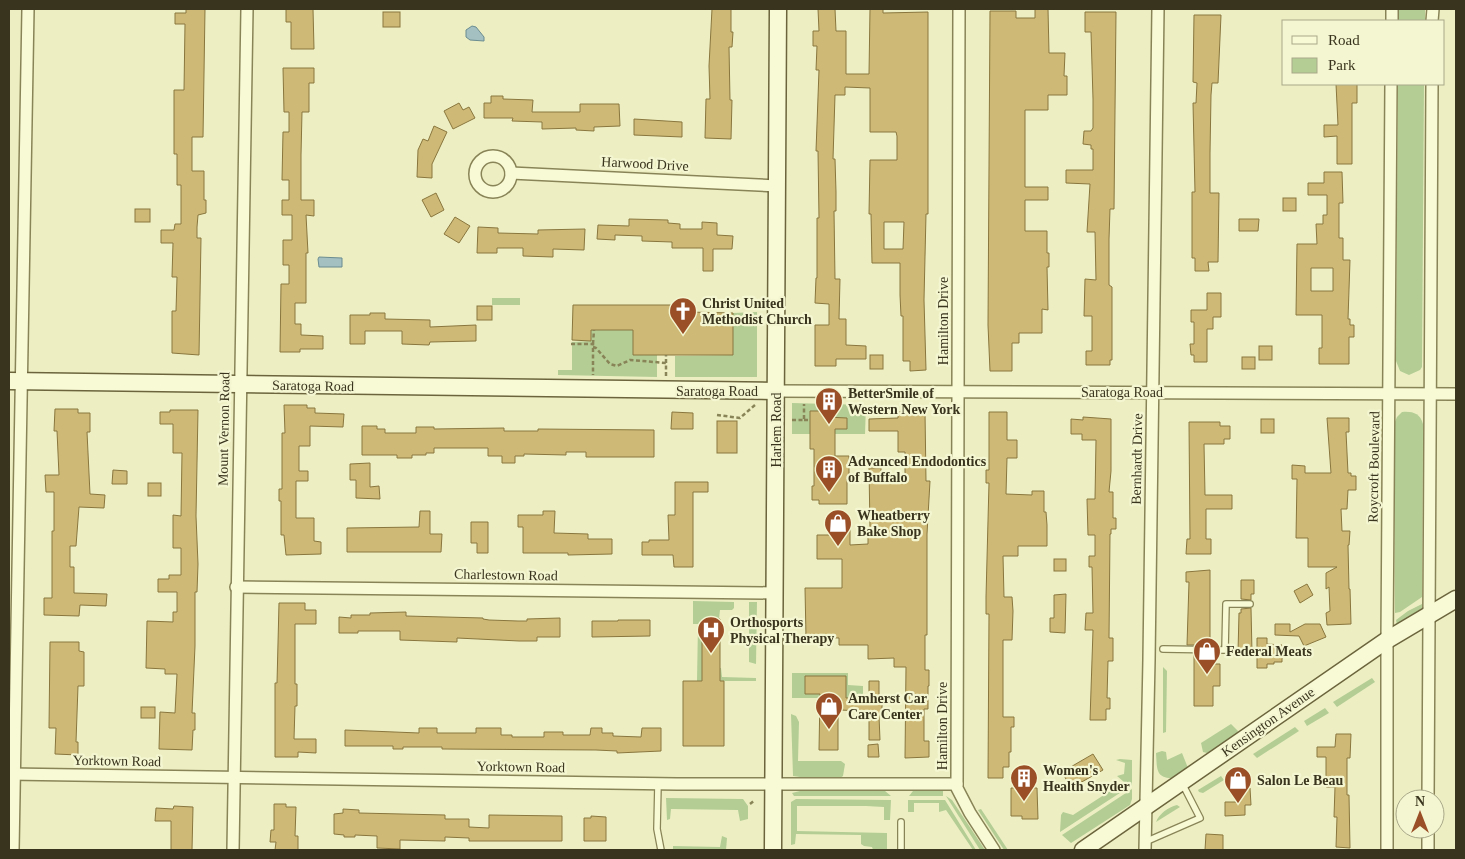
<svg xmlns="http://www.w3.org/2000/svg" width="1465" height="859" viewBox="0 0 1465 859" font-family="'Times New Roman',serif">
  <rect width="100%" height="100%" fill="#edefc2"/>
  <g fill="#b3cd95">
    <rect x="1398" y="9" width="27" height="12"/>
    <path d="M1398,84H1424L1422,367L1420,370L1409,375L1400,371L1396,361Z"/>
    <rect x="492" y="298" width="28" height="7"/>
    <path d="M757,312V377H675V356L733,355V313Z"/>
    <path d="M591,330H633V355H657V377L558,375V370H572V342L591,341Z"/>
    <path d="M792,403L866,405L865,434H792Z"/>
    <path d="M1402,412C1412,411 1420,413 1423,424L1422,597L1400,612L1395,613L1394,424L1397,417Z"/>
    <path d="M693,601L734,602V608L732,610H720L719,619H706V640H702V668H721L722,677L756,678V681H697L698,624H693Z"/>
    <path d="M749,602H757L756,664L749,662Z"/>
    <path d="M1422,604V611L1397,625L1396,620L1408,611Z"/>
    <path d="M1163,667L1167,671L1166,732L1163,733Z"/>
    <path d="M792,673H848V685L863,686V711H853V698H792Z"/>
    <path d="M1372,678L1375,682L1337,707L1333,702Z"/>
    <path d="M1325,708L1329,713L1307,726L1304,721Z"/>
    <path d="M791,714L796,716L799,722L798,761H841L845,764L843,776L840,778H807L793,776Z"/>
    <path d="M1231,724L1238,731L1236,736L1207,753L1203,752L1201,743Z"/>
    <path d="M1295,727L1299,731L1257,758L1253,754Z"/>
    <path d="M1162,751L1166,752L1167,760L1182,753L1188,768L1171,778C1155,778 1157,766 1156,753Z"/>
    <path d="M1120,759L1132,760V785L1060,832L1061,815L1063,812L1073,815L1124,782L1117,776L1124,774L1125,763L1116,760Z"/>
    <path d="M1221,776L1224,780L1203,793L1199,792L1198,790Z"/>
    <path d="M1132,789V799L1130,805L1071,843L1062,835Z"/>
    <path d="M800,791H885L891,796H794L792,793Z"/>
    <path d="M913,791H943V796H909Z"/>
    <path d="M946,796L952,800L985,850H980Z"/>
    <path d="M666,798L743,799L748,806V819L740,821L738,810L671,809L670,819L667,820Z"/>
    <path d="M796,799L891,800L890,820H884V807L866,806H797V831L887,833V850H873L872,847L864,846L861,844V835L796,834L795,844L791,845V802Z"/>
    <path d="M945,800L976,850H973L946,810L939,812V803H914V812H908V800Z"/>
    <path d="M1177,805L1180,807L1156,822C1159,814 1168,807 1177,805Z"/>
    <path d="M981,809L1008,850H1004L978,810Z"/>
    <path d="M722,836L727,838L726,850H673V846L720,847Z"/>
  </g>
  <g fill="#a4c0c1" stroke="#6b8c90">
    <path d="M472,26L476,27L484,37V41L470,40L466,37V30Z"/>
    <path d="M319,257L342,258V267H319L318,259Z"/>
  </g>
  <g fill="#ceba76" stroke="#89763e" fill-rule="evenodd">
    <path d="M186,9H205L203,137H192V171H204V200H206V213L198,215L197,227V238H201L199,355L172,353V311H176L177,277H172L173,243H161V230H174L175,224H181V185H177V154H174V90H184L185,24H175V13H186Z"/>
    <path d="M286,9H313L314,49H291V22H286Z"/>
    <path d="M712,9H731V32H733L732,47H729L730,100H732L731,139L705,138L706,99H710L709,66Z"/>
    <path d="M818,9H835L836,31H846V74H869L870,9H883V13L928,12V214H926L924,300L926,370L910,371V361H903V316H901L900,295V263H872L871,214H869L870,160H897V136L896,132H870V88L845,87V95H835L833,159H835L836,192V211H834L835,279H840L839,319H846V345L866,346V359H836V366H815V325H829V304L815,303L816,278H817V218H819L818,151H816L819,70H816L817,46H813V31H819ZM884,222H904L903,249H884Z"/>
    <path d="M1035,9H1048L1049,53H1065L1064,76H1067V95H1048V110H1025V187H1048V200H1025V231H1047V253H1049V267H1047L1048,310L1042,309V333H1019V343H1012V371H990L988,325L990,11H1016V18H1035Z"/>
    <rect x="383" y="12" width="17" height="15"/>
    <path d="M1085,12H1116L1114,209H1110L1109,239V285L1112,287V360H1110V365H1086V351H1092V316H1084L1085,279L1096,280L1095,232H1087L1090,184L1066,183V170H1093V149H1091V145L1083,144L1084,131H1091L1093,128V99L1091,32H1085Z"/>
    <path d="M1194,15H1221L1218,83H1212L1211,95L1210,153V193H1219L1218,262H1208L1209,271H1195V258H1192V192H1195L1193,103H1196L1197,83L1193,82Z"/>
    <path d="M283,68H314V83H309V112H302L301,155V200H314V216L306,215L308,253H306V303H295V324H301V335L323,336V349H300V352H280L281,284H289V265H283V240H292V215H282V200H289V180H282L283,132H289V112H284Z"/>
    <path d="M1336,84H1357V103H1352V164H1337V136L1324,137V125H1338Z"/>
    <path d="M491,96H503V99L533,100L532,112H580V104H619L620,126L594,127V131L576,130V128L542,129V122L512,121L513,118H484V103H491Z"/>
    <path d="M459,103L463,110L469,107L475,118L453,129L444,111Z"/>
    <path d="M634,119L682,122V137L634,135Z"/>
    <path d="M434,126L447,132L432,164V178L417,177L418,150L423,139L428,141Z"/>
    <path d="M1324,172H1342L1343,203H1339V238H1343V260H1350L1348,319H1350V325H1354V337H1349V364H1319V348H1322V315H1296L1297,244H1317L1316,224H1323V215H1327V195H1308V183H1324ZM1311,268H1333V291H1311Z"/>
    <path d="M436,193L444,210L431,217L422,200Z"/>
    <rect x="1283" y="198" width="13" height="13"/>
    <rect x="135" y="209" width="15" height="13"/>
    <path d="M455,217L470,226L459,243L444,234Z"/>
    <path d="M629,219L668,220V223L680,224V229H702V222L717,223V235L733,236L732,249H713V271H703V248H672V242L642,241V236L615,235V240L597,239L598,225L629,226Z"/>
    <path d="M1239,219H1259L1258,231H1239Z"/>
    <path d="M478,227L498,228V233L538,234V230L585,229L584,250L553,249V257L523,256V248H497V253H477Z"/>
    <path d="M1207,293H1221V317H1213V329H1207V362H1194V355H1191L1190,344H1194V322H1191V310H1207Z"/>
    <path d="M573,305H688L687,312L733,313V355H633V330H591V341L572,340Z"/>
    <rect x="477" y="306" width="15" height="14"/>
    <path d="M370,313H385V319L430,320V327L476,325V341L430,342L429,345L402,344V331H365V344H350V315H370Z"/>
    <rect x="1259" y="346" width="13" height="14"/>
    <rect x="870" y="355" width="13" height="14"/>
    <rect x="1242" y="357" width="13" height="12"/>
    <path d="M284,405H307V408H315V413L344,414L343,427L310,426V446H299V471H308V481H296V518H314V541L321,542V554L286,555L284,535H281V501H279V489H282V433H285Z"/>
    <path d="M55,409H78V413H90V432H87L90,494L105,495L104,508L79,507L76,546H70V567H74V593L107,594L106,606L80,605L79,616L44,615V598H52V531H54V492H46L45,475H59L57,431H54Z"/>
    <path d="M170,410H198L196,516L198,564L197,592H195V646L192,713H195V730H193L192,750L159,749L160,712L175,713L177,674H165V669L146,668L147,621L173,622V612H177V592H158V579H169V575H181V548H173V515L181,516L182,453H173V424H160V412H170Z"/>
    <path d="M810,411H826V417L847,418V429H835V456H849V479H847V504H819V500H812V486H814V449H810Z"/>
    <path d="M672,412L693,413V429H671Z"/>
    <path d="M898,412H925L926,481H930L927,534V635H925V670H929V686H928V709H924V741H929V757L905,758L906,667H894V658L868,659V645H839V638L806,637L805,588H842V559H817V535H839V528H850V545L868,544V528H870L869,468H881V483H902V481H905V452H898V431H869V419L898,418Z"/>
    <path d="M989,412H1007V440H1017V458H1007L1006,494L1032,495V491H1044V512H1046L1047,525V546H1018V556H1003L1004,597H1012L1013,611L1012,640H1003V717H1014V727H1011V752H1009V767H1003V778H988L989,614H986V597L989,483H986V470H989Z"/>
    <path d="M1083,417L1111,419V471L1109,492H1113V518H1116V529H1111V534H1110L1109,638H1113V661H1108L1107,698H1110V709H1106V720H1090L1093,630H1085L1086,613H1093L1092,567H1089V556H1095V535H1088L1087,499H1095L1096,440H1082V434H1071V419L1083,420Z"/>
    <path d="M1327,418H1349V432H1346L1348,473H1351V476H1356V490H1348L1347,509H1341L1342,531H1350L1349,545H1348L1349,589H1350L1351,624L1327,625L1326,613L1330,611L1329,587L1326,589V573L1337,567H1308V538H1296L1297,479H1292V465L1305,466V473H1331Z"/>
    <rect x="1261" y="419" width="13" height="14"/>
    <rect x="717" y="421" width="20" height="32"/>
    <path d="M1189,422H1220V426H1230V439H1224V444H1204L1205,495H1232V509H1206V539H1211V554H1186L1187,539H1190Z"/>
    <path d="M362,426H377V429H385V433H416V427H434V429L504,428V431H538V429L654,430V457H586V452H566V455L524,454V456H515V463H502V456H488V448H434V453H426V455H412V458H397V455H362Z"/>
    <path d="M370,463V487L379,486L380,499L356,498V480H350V464Z"/>
    <path d="M113,470L127,471V484H112Z"/>
    <path d="M675,482H708V492H693V567H674L673,555H642V542H649V540H669L668,515H675Z"/>
    <rect x="148" y="483" width="13" height="13"/>
    <path d="M420,511H430V534H442L441,552H347V528L419,527Z"/>
    <path d="M543,511H555L554,533L588,534V539H612V554L568,555V553H523V527H518V515H543Z"/>
    <path d="M471,522H488V553H477V543H471Z"/>
    <rect x="1054" y="559" width="12" height="12"/>
    <path d="M1210,570V645H1187L1189,582H1186V572Z"/>
    <path d="M1241,580H1254V594H1251V600L1241,599Z"/>
    <path d="M1307,584L1313,595L1300,603L1294,591Z"/>
    <path d="M1066,594L1065,633L1050,632V618H1054V595Z"/>
    <path d="M279,603H305V610H316V624H295V684H297V706H295L294,739H316V753L298,752V757H275V683H277Z"/>
    <path d="M1251,608L1252,653L1238,652L1239,613H1241V609Z"/>
    <path d="M406,612V616L483,618V619L489,620L518,621H527V619L560,618V637H537V641H519L457,638V642L400,640V631H358V633H339V617L351,618V615H370V613Z"/>
    <path d="M706,619H720V681H724V746H683V681H702V640H706Z"/>
    <path d="M618,620H650V636L592,637V621H618Z"/>
    <path d="M1275,624H1290V632L1305,624H1320L1326,637L1304,646L1299,636L1275,635Z"/>
    <path d="M1257,638H1267V644L1282,645V662H1274V664H1267V668H1257Z"/>
    <path d="M50,642H79V651L84,652V686H78L76,742H78V755L55,754L56,728H49Z"/>
    <path d="M1194,654H1210V664H1220V686H1213V706H1194Z"/>
    <path d="M805,676H846V698H869V681H879V704H882V716H879L880,740H869V711L838,710V750H819L820,694H805Z"/>
    <rect x="141" y="707" width="14" height="11"/>
    <path d="M419,728H437V733H476V728H501V735H512V737H544V732H563V735H590L591,728H602V733H613V736L641,737L642,728H661V751L617,753V751L596,750L442,749V747H403V749H393V746H345V730L419,733Z"/>
    <path d="M1336,734H1351L1350,758H1347V795H1349L1350,848L1336,847L1337,817H1334L1335,787H1326V757H1317V747H1335Z"/>
    <path d="M878,744L879,757H868V745Z"/>
    <path d="M1093,754L1103,770L1071,788L1062,772Z"/>
    <path d="M1011,788H1037L1038,819H1022V816H1011Z"/>
    <path d="M1250,788L1251,805H1245V815L1225,816V802H1238V796Z"/>
    <path d="M274,804H286V807H296L295,836H298V850H275L276,842H270L271,830H274Z"/>
    <path d="M174,806L193,807L192,850H171V821H155L156,808L173,809Z"/>
    <path d="M343,809L359,810V813L445,815V819H469V827L489,828V815L562,816V841H469V838L445,837V841L400,840V849L377,848V836L355,835V837H344V835L334,834V814L343,813Z"/>
    <path d="M591,816L606,817V841H584V818H591Z"/>
    <path d="M1206,834L1223,835V850H1205Z"/>
  </g>
  <g fill="none" stroke-linecap="round" stroke-linejoin="round">
    <g stroke="#898458" stroke-width="8">
      <g id="lane">
        <path d="M1163,649L1225,650L1226,604H1250"/>
        <path d="M658,784L657,829L661,850"/>
        <path d="M901,822V850"/>
        <path d="M1145,842L1200,818L1182,783"/>
      </g>
    </g>
    <g stroke="#898458" stroke-width="14">
      <g id="street">
        <path d="M959,9L957,788L970,813L994,850"/>
        <path d="M1392,21V9"/>
        <path d="M1432,21L1433,9"/>
        <circle cx="493" cy="174" r="18"/>
        <path d="M511,173L778,186"/>
        <path d="M776,391L1456,394"/>
        <path d="M236,587L775,593"/>
        <path d="M9,774L677,784H957"/>
        <path d="M1428,799L1432,84"/>
        <path d="M13,850L28,9"/>
        <path d="M233,850L247,9"/>
        <path d="M1145,850L1149,660L1158,9"/>
        <path d="M1387,850V640L1391,84"/>
        <path d="M1428,850V829"/>
      </g>
    </g>
    <g stroke="#6b643c" stroke-width="19">
      <g id="secondary">
        <path d="M9,381L776,391"/>
        <path d="M773,850L778,9"/>
        <path d="M1083,850L1387,640L1456,599"/>
      </g>
    </g>
    <g stroke="#898458" stroke-width="2.5" stroke-dasharray="4 2.5" stroke-linecap="butt">
      <path d="M571,344H593V375"/>
      <path d="M593,344L594,330"/>
      <path d="M593,347L596,348L610,364L617,366L630,360L666,363"/>
      <path d="M666,376V355"/>
      <path d="M717,415L740,418L755,405"/>
      <path d="M792,420H804V404"/>
      <path d="M804,420H810"/>
      <path d="M750,804L755,800"/>
    </g>
    <use href="#lane" stroke="#f8fad5" stroke-width="5.5"/>
    <use href="#street" stroke="#f8fad5" stroke-width="11"/>
    <use href="#secondary" stroke="#f8fad5" stroke-width="16"/>
  </g>
  <defs>
    <g id="church-pin" transform="scale(1.4375)"><path d="M0 17L-7.5 6A9.5 9.5 0 1 1 7.5 6Z" fill="#9a4f27" stroke="#f4f6d1"/><path d="M-1.2-6h2.4v3.5h3.3v2.4h-3.3V6h-2.4V-.1h-3.3v-2.4h3.3Z" fill="#fff"/></g>
    <g id="building-pin" transform="scale(1.4375)"><path d="M0 17L-7.5 6A9.5 9.5 0 1 1 7.5 6Z" fill="#9a4f27" stroke="#f4f6d1"/><path d="M-4-6H4V6H1V3H-1V6H-4ZM-2.5-4.3h1.7v1.8h-1.7ZM.8-4.3h1.7v1.8H.8ZM-2.5-1h1.7V.8h-1.7ZM.8-1h1.7V.8H.8Z" fill="#fff"/></g>
    <g id="shop-pin" transform="scale(1.4375)"><path d="M0 17L-7.5 6A9.5 9.5 0 1 1 7.5 6Z" fill="#9a4f27" stroke="#f4f6d1"/><path d="M-5-2.5h2.3a2.7 3.5 0 0 1 5.4 0H5L5.5 6h-11ZM-1.5-2.5h3a1.5 2.3 0 0 0-3 0Z" fill="#fff"/></g>
    <g id="hospital-pin" transform="scale(1.4375)"><path d="M0 17L-7.5 6A9.5 9.5 0 1 1 7.5 6Z" fill="#9a4f27" stroke="#f4f6d1"/><path d="M-5-5h3v3.5h4V-5h3V5h-3V1.5h-4V5h-3Z" fill="#fff"/></g>
  </defs>
  <g fill-rule="evenodd">
    <use href="#church-pin" x="683" y="311"/>
    <use href="#building-pin" x="829" y="401"/>
    <use href="#building-pin" x="829" y="469"/>
    <use href="#shop-pin" x="838" y="523"/>
    <use href="#hospital-pin" x="711" y="630"/>
    <use href="#shop-pin" x="1207" y="651"/>
    <use href="#shop-pin" x="829" y="706"/>
    <use href="#building-pin" x="1024" y="778"/>
    <use href="#shop-pin" x="1238" y="780"/>
  </g>
  <g text-anchor="middle" dominant-baseline="central" stroke-width="4.5" stroke-linejoin="round" paint-order="stroke">
    <g font-size="14" fill="#39341d" stroke="#f4f6d1">
      <text transform="translate(645 164) rotate(3)">Harwood Drive</text>
      <text transform="translate(943 321) rotate(-90)">Hamilton Drive</text>
      <text transform="translate(313 386) rotate(1)">Saratoga Road</text>
      <text x="717" y="391">Saratoga Road</text>
      <text x="1122" y="392">Saratoga Road</text>
      <text transform="translate(224 429) rotate(-89)">Mount Vernon Road</text>
      <text transform="translate(776 430) rotate(-90)">Harlem Road</text>
      <text transform="translate(1137 459) rotate(-89)">Bernhardt Drive</text>
      <text transform="translate(1374 467) rotate(-89)">Roycroft Boulevard</text>
      <text transform="translate(506 575) rotate(1)">Charlestown Road</text>
      <text transform="translate(1268 722) rotate(-35)">Kensington Avenue</text>
      <text transform="translate(942 726) rotate(-90)">Hamilton Drive</text>
      <text transform="translate(117 761) rotate(1)">Yorktown Road</text>
      <text transform="translate(521 767) rotate(1)">Yorktown Road</text>
    </g>
    <g font-size="14" font-weight="bold" fill="#39341d" stroke="#f4f6d1" text-anchor="start">
      <text x="702" y="303">Christ United<tspan x="702" dy="16">Methodist Church</tspan></text>
      <text x="848" y="393">BetterSmile of<tspan x="848" dy="16">Western New York</tspan></text>
      <text x="848" y="461">Advanced Endodontics<tspan x="848" dy="16">of Buffalo</tspan></text>
      <text x="857" y="515">Wheatberry<tspan x="857" dy="16">Bake Shop</tspan></text>
      <text x="730" y="622">Orthosports<tspan x="730" dy="16">Physical Therapy</tspan></text>
      <text x="1226" y="651">Federal Meats</text>
      <text x="848" y="698">Amherst Car<tspan x="848" dy="16">Care Center</tspan></text>
      <text x="1043" y="770">Women's<tspan x="1043" dy="16">Health Snyder</tspan></text>
      <text x="1257" y="780">Salon Le Beau</text>
    </g>
  </g>
  <rect width="1465" height="859" fill="none" stroke="#39341d" stroke-width="20"/>
  <rect x="1282" y="20" width="162" height="65" fill="#f4f6d1" stroke="#a9a889"/>
  <rect x="1292" y="36" width="25" height="8" fill="#f8fad5" stroke="#a9a889"/>
  <text x="1328" y="45" font-size="15" fill="#39341d">Road</text>
  <rect x="1292" y="58" width="25" height="15" fill="#b3cd95" stroke="#a9a889"/>
  <text x="1328" y="70" font-size="15" fill="#39341d">Park</text>
  <g transform="translate(1420 814)"><circle r="24" fill="#f4f6d1" stroke="#a9a889"/>
  <path d="M0-4L9 19L0 12L-9 19Z" fill="#9a4f27"/>
  <text y="-8" font-size="14" font-weight="bold" text-anchor="middle" fill="#39341d">N</text>
  </g>
</svg>
